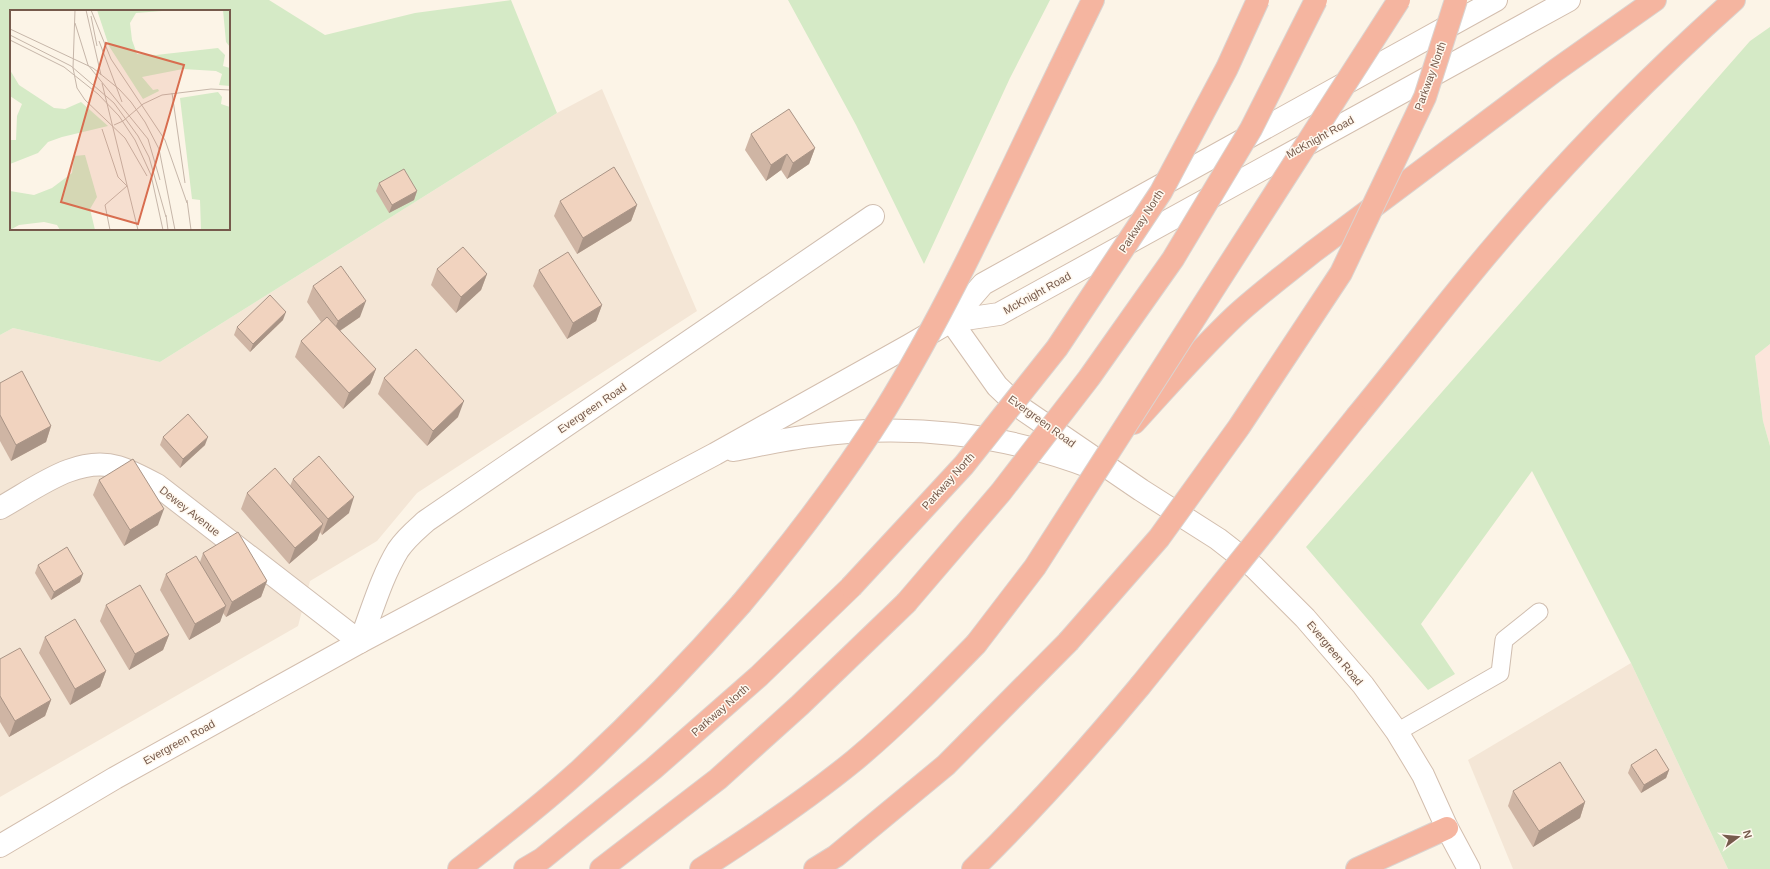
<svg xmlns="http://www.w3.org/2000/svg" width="1770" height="869" font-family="Helvetica,sans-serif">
  <rect width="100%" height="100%" fill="#fcf4e7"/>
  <!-- residential -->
  <g fill="#f4e6d6">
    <path d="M602,89l95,222 -280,182 -40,48 -67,40 -12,45 -298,171v-462l13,-7 147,34 397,-249z"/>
    <path d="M1631,663l97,206h-215l-45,-109z"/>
  </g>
  <!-- commercial -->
  <path fill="#fce5db" d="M1770,344v102l-7,-25 -8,-65z"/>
  <!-- green -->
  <g fill="#d5eac6" fill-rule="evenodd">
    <path d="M0,0h269l56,35 90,-22 96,-13 46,113 -397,249 -147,-34 -13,7zM11,11h218v218h-218z"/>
    <path d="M788,0h262l-40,78 -86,186 -68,-139z"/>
    <path d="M1770,27v317l-15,12 8,65 7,25v423h-42l-97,-206 -99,-192 -111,153 34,50 -27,16 -122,-143 444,-506z"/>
  </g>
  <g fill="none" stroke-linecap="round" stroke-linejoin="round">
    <!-- lane casing -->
    <g stroke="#d0beb0" stroke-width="19">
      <path id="lane" d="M1397,732l103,-59 4,-33 35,-28"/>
    </g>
    <!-- street casing -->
    <g stroke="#d0beb0" stroke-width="24">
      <path id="street" d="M0,508c35,-19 76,-53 118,-41 13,4 26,11 39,18l203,157c12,-31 21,-64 38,-92 8,-12 18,-20 28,-29l447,-305"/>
    </g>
    <!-- secondary casing -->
    <g stroke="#d3beae" stroke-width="24">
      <g id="secondary">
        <path d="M951,321l46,65 21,20 123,84 77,49 36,28 51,51 58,67 34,47 26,43 24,53 22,41"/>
        <path d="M951,321l48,-7 570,-314"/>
        <path d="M733,450c26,-5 52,-11 78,-14 95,-13 192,-3 282,32"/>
        <path d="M0,846l115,-68 245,-136 355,-188 195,-109 41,-24 32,-37 513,-284"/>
      </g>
    </g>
    <!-- highway casing -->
    <g stroke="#dbd4d0" stroke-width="24">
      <g id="highway">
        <path d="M1060,68l33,-68"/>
        <path d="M1357,416c47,-57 91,-116 139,-172 73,-87 153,-168 238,-244"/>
        <path d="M1134,423c33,-36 65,-73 101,-107 25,-23 52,-43 78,-64l243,-182 99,-70"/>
        <path d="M459,869c41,-32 83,-64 122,-100 56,-52 109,-107 160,-165"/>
        <path d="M525,869l17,-10 111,-90 106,-93 92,-89"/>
        <path d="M601,869l117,-90 82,-74 106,-102"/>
        <path d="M701,869c53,-34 105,-69 154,-109 43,-36 82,-76 121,-116"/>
        <path d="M815,869l21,-13 110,-91 122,-123"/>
        <path d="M973,869c59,-58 114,-119 167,-183"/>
        <path d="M1357,869l90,-41"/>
      </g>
    </g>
    <!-- lane -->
    <use href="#lane" stroke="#fff" stroke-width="17"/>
    <!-- street -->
    <use href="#street" stroke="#fff" stroke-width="22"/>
    <!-- secondary -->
    <use href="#secondary" stroke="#fff" stroke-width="22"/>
    <!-- highway -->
    <use href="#highway" stroke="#f5b5a0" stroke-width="22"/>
    <!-- highway-bridge casing -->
    <g stroke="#dbd4d0" stroke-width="24" stroke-linecap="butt">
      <g id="highway-bridge">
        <path d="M851,587l113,-122 93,-117 104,-156 66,-124 31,-68"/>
        <path d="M906,603l95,-111 88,-114 84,-119 78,-130 65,-129"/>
        <path d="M741,604c52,-62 101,-126 144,-194 67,-109 119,-227 175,-342"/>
        <path d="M1068,642l91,-104 80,-111 102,-154 84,-176 31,-97"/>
        <path d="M976,644l59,-77 364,-567"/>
        <path d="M1140,686l217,-270"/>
      </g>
    </g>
    <!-- highway-bridge -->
    <use href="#highway-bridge" stroke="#f5b5a0" stroke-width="22"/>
  </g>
  <!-- wall -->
  <g fill="#cfb5a4">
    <path d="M751,134l64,14 -6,16 -22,15 -6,-9 -15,11 -21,-31z"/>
    <path d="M379,183l38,8 -3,9 -25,13 -13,-22z"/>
    <path d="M560,201l77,4 -6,16 -54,33 -23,-38z"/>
    <path d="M437,269l50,5 -6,16 -25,23 -25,-28z"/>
    <path d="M539,270l63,35 -6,16 -29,18 -34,-53z"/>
    <path d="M313,286l47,31 -20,14 36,38 -6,15 -27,25 -48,-52 6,-16 20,-19 -14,-20z"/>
    <path d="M283,320l-33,32 -16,-17 3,-8z"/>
    <path d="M384,378l74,39 -31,29 -49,-52z"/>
    <path d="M0,383l51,43 -5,16 -35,19 -11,-20z"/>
    <path d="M163,437l42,8 -25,23 -20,-23z"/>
    <path d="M293,479l56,34 -27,22 -2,-3 -3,8 -28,24 -48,-55 6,-16 43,-7z"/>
    <path d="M99,480l59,45 -34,21 -31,-51z"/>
    <path d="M203,553l64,28 -6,16 -35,20 -3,-4 -3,9 -31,18 -29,-50 6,-16 34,-12z"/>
    <path d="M38,565l42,17 -29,18 -16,-27z"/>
    <path d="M106,605l63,30 -6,15 -34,20 -29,-49z"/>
    <path d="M45,637l61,34 -6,16 -30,18 -31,-52z"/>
    <path d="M0,659l51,41 -6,16 -36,21 -9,-15z"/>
    <path d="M1631,765l38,5 -3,8 -25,15 -13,-20z"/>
    <path d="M1513,791l72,11 -5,16 -47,29 -25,-41z"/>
  </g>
  <!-- shaded-wall -->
  <g fill="#a99486">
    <path d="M815,148l-6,16 -22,15 6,-16z"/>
    <path d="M787,154l-6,16 -15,11 5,-16z"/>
    <path d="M417,191l-3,9 -25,13 3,-8z"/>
    <path d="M637,205l-6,16 -54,33 6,-16z"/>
    <path d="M487,274l-6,16 -25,23 5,-16z"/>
    <path d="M366,301l-6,16 -28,19 6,-15z"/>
    <path d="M602,305l-6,16 -29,18 6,-16z"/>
    <path d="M286,312l-3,8 -33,32 3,-8z"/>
    <path d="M376,369l-6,15 -27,25 6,-16z"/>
    <path d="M464,401l-6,16 -31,29 6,-15z"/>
    <path d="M51,426l-5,16 -35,19 5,-16z"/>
    <path d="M208,437l-3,8 -25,23 3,-9z"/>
    <path d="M354,497l-5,16 -27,22 6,-16z"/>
    <path d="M164,509l-6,16 -34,21 6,-16z"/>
    <path d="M323,524l-6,16 -28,24 6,-16z"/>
    <path d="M83,574l-3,8 -29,18 3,-8z"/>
    <path d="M267,581l-6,16 -35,20 6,-15z"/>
    <path d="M226,606l-6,16 -31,18 6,-16z"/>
    <path d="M169,635l-6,15 -34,20 6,-16z"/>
    <path d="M106,671l-6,16 -30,18 5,-16z"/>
    <path d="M51,700l-6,16 -36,21 6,-16z"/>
    <path d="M1669,770l-3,8 -25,15 3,-8z"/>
    <path d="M1585,802l-5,16 -47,29 6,-16z"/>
  </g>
  <!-- building -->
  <g fill="#f1d3bf" stroke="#a99486">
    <path d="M789,109l26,39 -22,15 -6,-9 -16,11 -20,-31z"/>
    <path d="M614,167l23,38 -54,33 -23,-37z"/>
    <path d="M404,169l13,22 -25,14 -13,-22z"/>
    <path d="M463,247l24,27 -26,23 -24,-28z"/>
    <path d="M568,252l34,53 -29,18 -34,-53z"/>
    <path d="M341,266l25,35 -28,20 -25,-35z"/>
    <path d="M270,295l16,17 -33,32 -16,-17z"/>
    <path d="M327,317l49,52 -27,24 -48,-52z"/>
    <path d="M416,349l48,52 -31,30 -49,-53z"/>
    <path d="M22,371l29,55 -35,19 -16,-30v-32z"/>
    <path d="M188,414l20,23 -25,22 -20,-22z"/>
    <path d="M319,456l35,41 -26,22 -35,-40z"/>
    <path d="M133,459l31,50 -34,21 -31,-50z"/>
    <path d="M275,468l48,56 -28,24 -48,-55z"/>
    <path d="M238,532l29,49 -35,21 -29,-49z"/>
    <path d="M67,547l16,27 -29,18 -16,-27z"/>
    <path d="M196,556l30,50 -31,18 -29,-50z"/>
    <path d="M140,585l29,50 -34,19 -29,-49z"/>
    <path d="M75,619l31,52 -31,18 -30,-52z"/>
    <path d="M20,648l31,52 -36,21 -15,-25v-37z"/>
    <path d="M1656,749l13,21 -25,15 -13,-20z"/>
    <path d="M1560,762l25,40 -46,29 -26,-40z"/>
  </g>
  <g text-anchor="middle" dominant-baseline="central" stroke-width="3" stroke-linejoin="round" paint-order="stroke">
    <!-- street labels -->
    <g font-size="11" fill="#765a4c" stroke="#fff8ee">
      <text transform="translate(1430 76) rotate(-70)">Parkway North</text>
      <text transform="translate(1320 137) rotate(-29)">McKnight Road</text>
      <text transform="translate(1141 221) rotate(-57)">Parkway North</text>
      <text transform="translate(1037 293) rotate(-29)">McKnight Road</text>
      <text transform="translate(592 408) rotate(-34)">Evergreen Road</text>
      <text transform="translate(1042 421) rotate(36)">Evergreen Road</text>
      <text transform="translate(948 481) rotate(-48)">Parkway North</text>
      <text transform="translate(190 511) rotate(38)">Dewey Avenue</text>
      <text transform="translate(1335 653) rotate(50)">Evergreen Road</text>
      <text transform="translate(720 710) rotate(-41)">Parkway North</text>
      <text transform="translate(179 742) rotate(-29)">Evergreen Road</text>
    </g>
  </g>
  <!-- overview -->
  <g transform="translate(10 10)">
    <rect width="220" height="220" fill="#fcf4e7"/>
    <path d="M87,0h78l-39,3 -6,10 2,17 5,14 19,1 62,-7 7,7 -2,11 7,2v18l-11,-1 3,-11 -6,-3 -33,-2 -41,8 11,13 5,-1 1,2 -16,8 -34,-53zM213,0h7v37l-4,-5zM0,60l9,15 35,23 11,1 16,-7 27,24 -46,11 -14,5 -10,11 -28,11v-24h6l1,-24 5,-12 -12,-8zM208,82l4,5 -1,7 9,3v123h-29l-1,-30 -8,-1 -12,-101zM75,145l12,42 -7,12 5,21h-35l-3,-5 -13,-3 -25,3 -9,5v-39l24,4 18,-7 20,-15 2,-17z" fill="#d5eac6"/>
    <path fill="none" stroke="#c6b6a9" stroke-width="1" d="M65,0l-2,58 4,20 8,12 40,38 22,38M76,0l15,65M81,0l20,49 54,81 22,63M81,6l6,30M65,13l13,42 60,74 12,41M0,19l83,39 26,21 12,13 14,20 14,27 16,81M0,25l61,31 43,37 24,33 11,21 17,60M0,30l54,27 34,27 21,22 16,24 16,35 12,55M89,31l23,61M92,73l36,147M162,83l13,90M104,115l9,-4 20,-17 19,-9 49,-6 19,1M92,119l16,48 9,9 -22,19 5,25M177,190l4,30M156,205l2,15"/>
    <path fill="#d86d4f" fill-opacity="0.15" stroke="#d86d4f" stroke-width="2" d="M96,33l78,22 -46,159 -77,-22z"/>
    <rect width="220" height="220" fill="none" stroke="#765a4c" stroke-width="2"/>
  </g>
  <!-- north arrow -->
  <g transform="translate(1738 837) rotate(74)" stroke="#fff8ee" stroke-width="3" paint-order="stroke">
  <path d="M0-3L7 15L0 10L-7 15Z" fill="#765a4c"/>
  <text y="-6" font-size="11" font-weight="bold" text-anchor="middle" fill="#765a4c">N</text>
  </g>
</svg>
